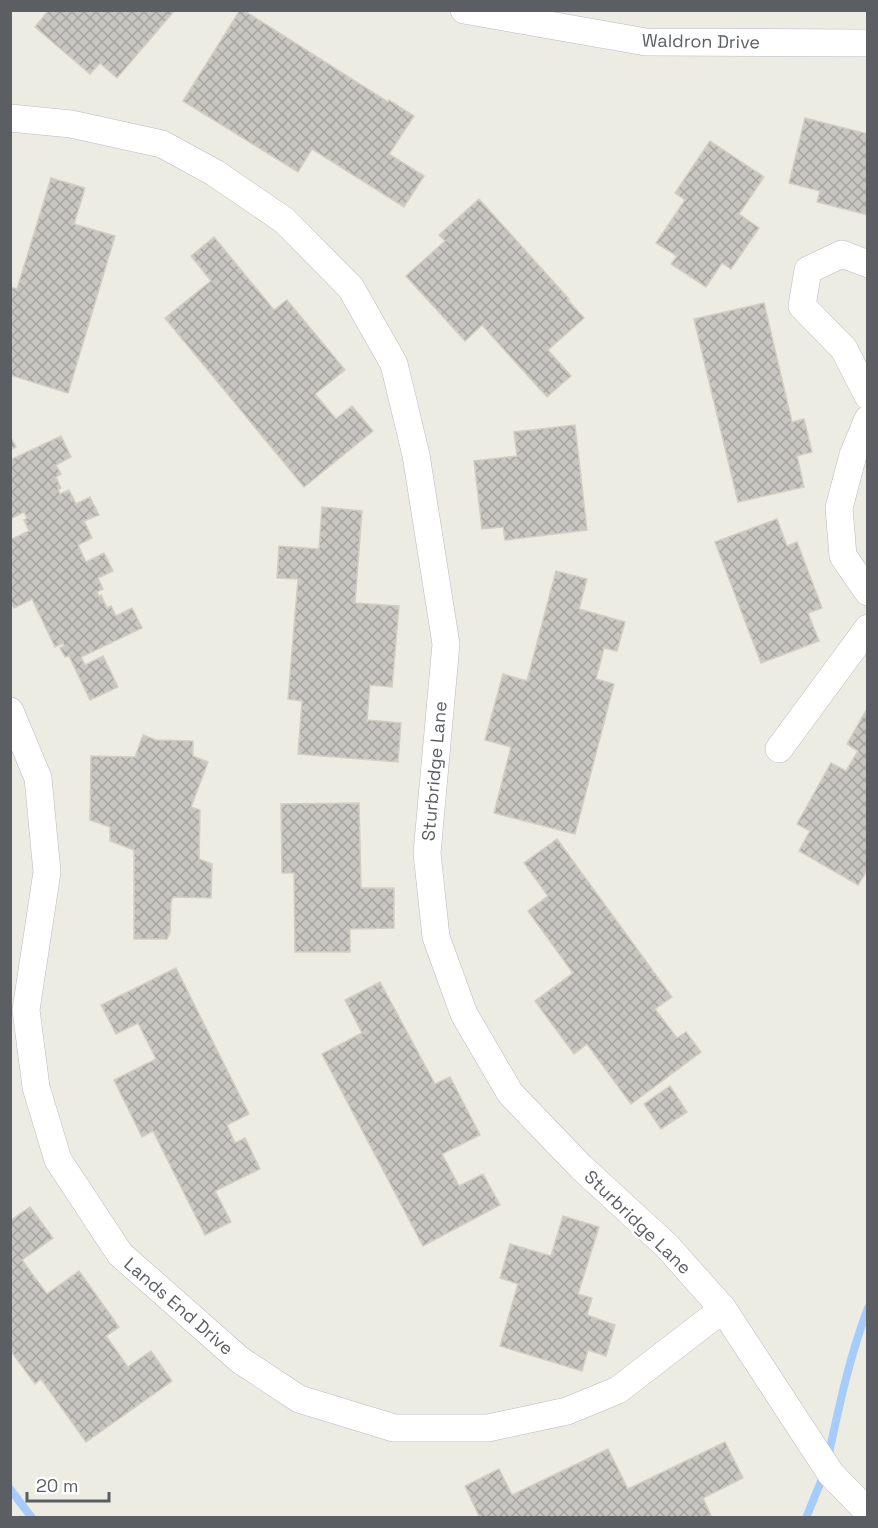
<svg xmlns="http://www.w3.org/2000/svg" width="878" height="1528" font-family="'Space Grotesk',sans-serif">
  <defs>
    <pattern id="building-cross-hatch" width="8" height="8" patternUnits="userSpaceOnUse" patternTransform="scale(1.5)"><rect width="8" height="8" fill="#c8c6c0"/><path d="M0 0l8 8M0 8l8-8" fill="none" stroke="#a5a4a0"/></pattern>
  </defs>
  <rect width="100%" height="100%" fill="#edece3"/>
  <g fill="none" stroke-linecap="round" stroke-linejoin="round">
    <!-- stream -->
    <g stroke="#a6ccfb" stroke-width="8">
      <path d="M828,1458c11,-51 21,-100 40,-150"/>
      <path d="M10,1489l22,29"/>
      <path d="M806,1518l18,-44"/>
    </g>
  </g>
  <!-- building -->
  <g fill="url(#building-cross-hatch)" stroke="#d2cfc2" stroke-width="1.5">
    <path d="M49,10h126l-58,68 -17,-15 -10,11 -55,-47z"/>
    <path d="M240,10h3l145,92 1,-2 25,16 -25,38 35,22 -20,31 -92,-58 -14,23 -115,-71z"/>
    <path d="M805,118l63,16v81l-51,-13 3,-11 -31,-8z"/>
    <path d="M710,141l54,36 -25,37 20,14 -28,41 -9,-6 -16,24 -35,-23 6,-8 -21,-13 29,-43 -10,-7z"/>
    <path d="M51,178l34,10 -11,36 41,12 -47,157 -58,-18v-88l7,2z"/>
    <path d="M479,199l90,100 -1,1 16,18 -36,32 23,26 -24,21 -65,-72 -17,16 -59,-65 39,-35 -6,-6z"/>
    <path d="M214,237l60,73 13,-10 58,70 -30,24 21,25 16,-13 21,25 -69,56 -139,-169 46,-37 -20,-25z"/>
    <path d="M764,303l28,119 12,-3 8,33 -15,4 7,31 -66,15 -44,-183z"/>
    <path d="M575,425l12,105 -82,10 -2,-13 -21,2 -8,-68 43,-5 -3,-24z"/>
    <path d="M10,436l6,11 -6,3z"/>
    <path d="M61,436l10,21 -15,8 5,9 -5,3 5,11 -3,1 2,5 9,-4 7,14 14,-7 9,18 -15,6 8,17 -14,7 8,17 18,-9 9,18 -15,7 5,11 -6,3 2,5 2,-2 6,13 4,-2 5,10 16,-8 10,20 -61,29 4,8 18,-9 15,31 -28,13 -21,-44 -4,1 -5,-9 4,-2 -1,-3 -8,4 -23,-48 -18,9 -4,-8v-60l19,-9 -5,-11 3,-2 -3,-6 -14,7v-59z"/>
    <path d="M322,507l40,4 -7,92 44,3 -7,81 -22,-2 -3,35 34,3 -3,39 -100,-8 4,-53 -14,-2 10,-120 -21,-1 2,-32 40,3z"/>
    <path d="M777,519l10,27 10,-4 25,66 -14,5 11,28 -58,22 -46,-121z"/>
    <path d="M556,571l31,8 -8,30 46,13 -8,29 -13,-3 -8,31 18,5 -39,150 -81,-21 17,-66 -26,-7 18,-66 24,7z"/>
    <path d="M868,707v162l-10,16 -59,-34 11,-20 -13,-7 34,-61 15,8 12,-20 -11,-7z"/>
    <path d="M143,735l13,5 37,1v15l15,6 -17,45 9,3 -1,49 13,5 -1,34 -38,-1 -2,5 -1,30 -3,7h-33v-89l-24,-9v-14l-20,-7 1,-64 44,1z"/>
    <path d="M359,803l2,85h33v40l-44,1v23h-55l-1,-79h-12l-1,-69z"/>
    <path d="M557,839l115,158 -17,12 22,29 9,-6 15,20 -70,52 -44,-60 -13,10 -39,-53 38,-28 -45,-62 20,-15 -24,-33z"/>
    <path d="M176,968l73,146 -22,11 8,18 10,-5 15,31 -45,22 16,31 -26,13 -52,-104 -11,6 -28,-57 42,-21 -18,-36 -22,11 -15,-29z"/>
    <path d="M380,982l55,102 15,-7 30,58 -38,19 17,32 24,-12 17,31 -77,41 -101,-192 40,-21 -17,-33z"/>
    <path d="M670,1086l17,26 -26,17 -17,-25z"/>
    <path d="M30,1207l23,31 -31,22 25,34 32,-23 40,56 -13,9 22,31 23,-16 21,30 -86,61 -45,-63 -6,5 -25,-34v-129z"/>
    <path d="M563,1216l36,11 -21,67 14,4 -5,17 28,10 -9,31 -18,-6 -6,21 -82,-25 18,-62 -18,-6 10,-34 41,12z"/>
    <path d="M725,1442l18,36 -40,20 9,20h-232l-15,-32 34,-17 13,26 96,-46 20,40z"/>
  </g>
  <g fill="none" stroke-linecap="round" stroke-linejoin="round">
    <!-- minor casing -->
    <g stroke="#b8babf" stroke-width="28">
      <g id="minor">
        <path d="M464,10l182,32 222,1"/>
        <path d="M10,118l61,6 91,20 53,29 70,48 66,67 43,76 22,91 30,189 -19,209 9,84 28,77 46,79 71,74 86,79 56,63 108,165 37,38"/>
        <path d="M868,264l-26,-10 -34,16 -6,36 42,43 24,47"/>
        <path d="M868,419l-15,36 -14,53 4,48 25,36"/>
        <path d="M10,711l28,67 9,94 -21,138 10,77 22,73 62,94 120,106 59,39 95,29h94l79,-17 51,-21 105,-81"/>
        <path d="M779,749l89,-121"/>
      </g>
    </g>
    <!-- minor -->
    <use href="#minor" stroke="#fff" stroke-width="27"/>
  </g>
  <g text-anchor="middle" dominant-baseline="central" stroke-width="4.5" stroke-linejoin="round" paint-order="stroke">
    <!-- street labels -->
    <g font-size="18" fill="#5b5e63" stroke="#fff">
      <text transform="translate(701 41) rotate(1)">Waldron Drive</text>
      <text transform="translate(434 771) rotate(-85)">Sturbridge Lane</text>
      <text transform="translate(638 1222) rotate(44)">Sturbridge Lane</text>
      <text transform="translate(179 1306) rotate(41)">Lands End Drive</text>
    </g>
  </g>
  <!-- border -->
  <rect width="878" height="1528" fill="none" stroke="#5b5e63" stroke-width="24"/>
  <!-- scale -->
  <path d="M27 1492v9h82v-9" fill="none" stroke="#5b5e63" stroke-width="3"/>
  <text x="36" y="1492" font-size="18" fill="#5b5e63" stroke="#ffffff" stroke-width="4.5" paint-order="stroke">20 m</text>
</svg>
